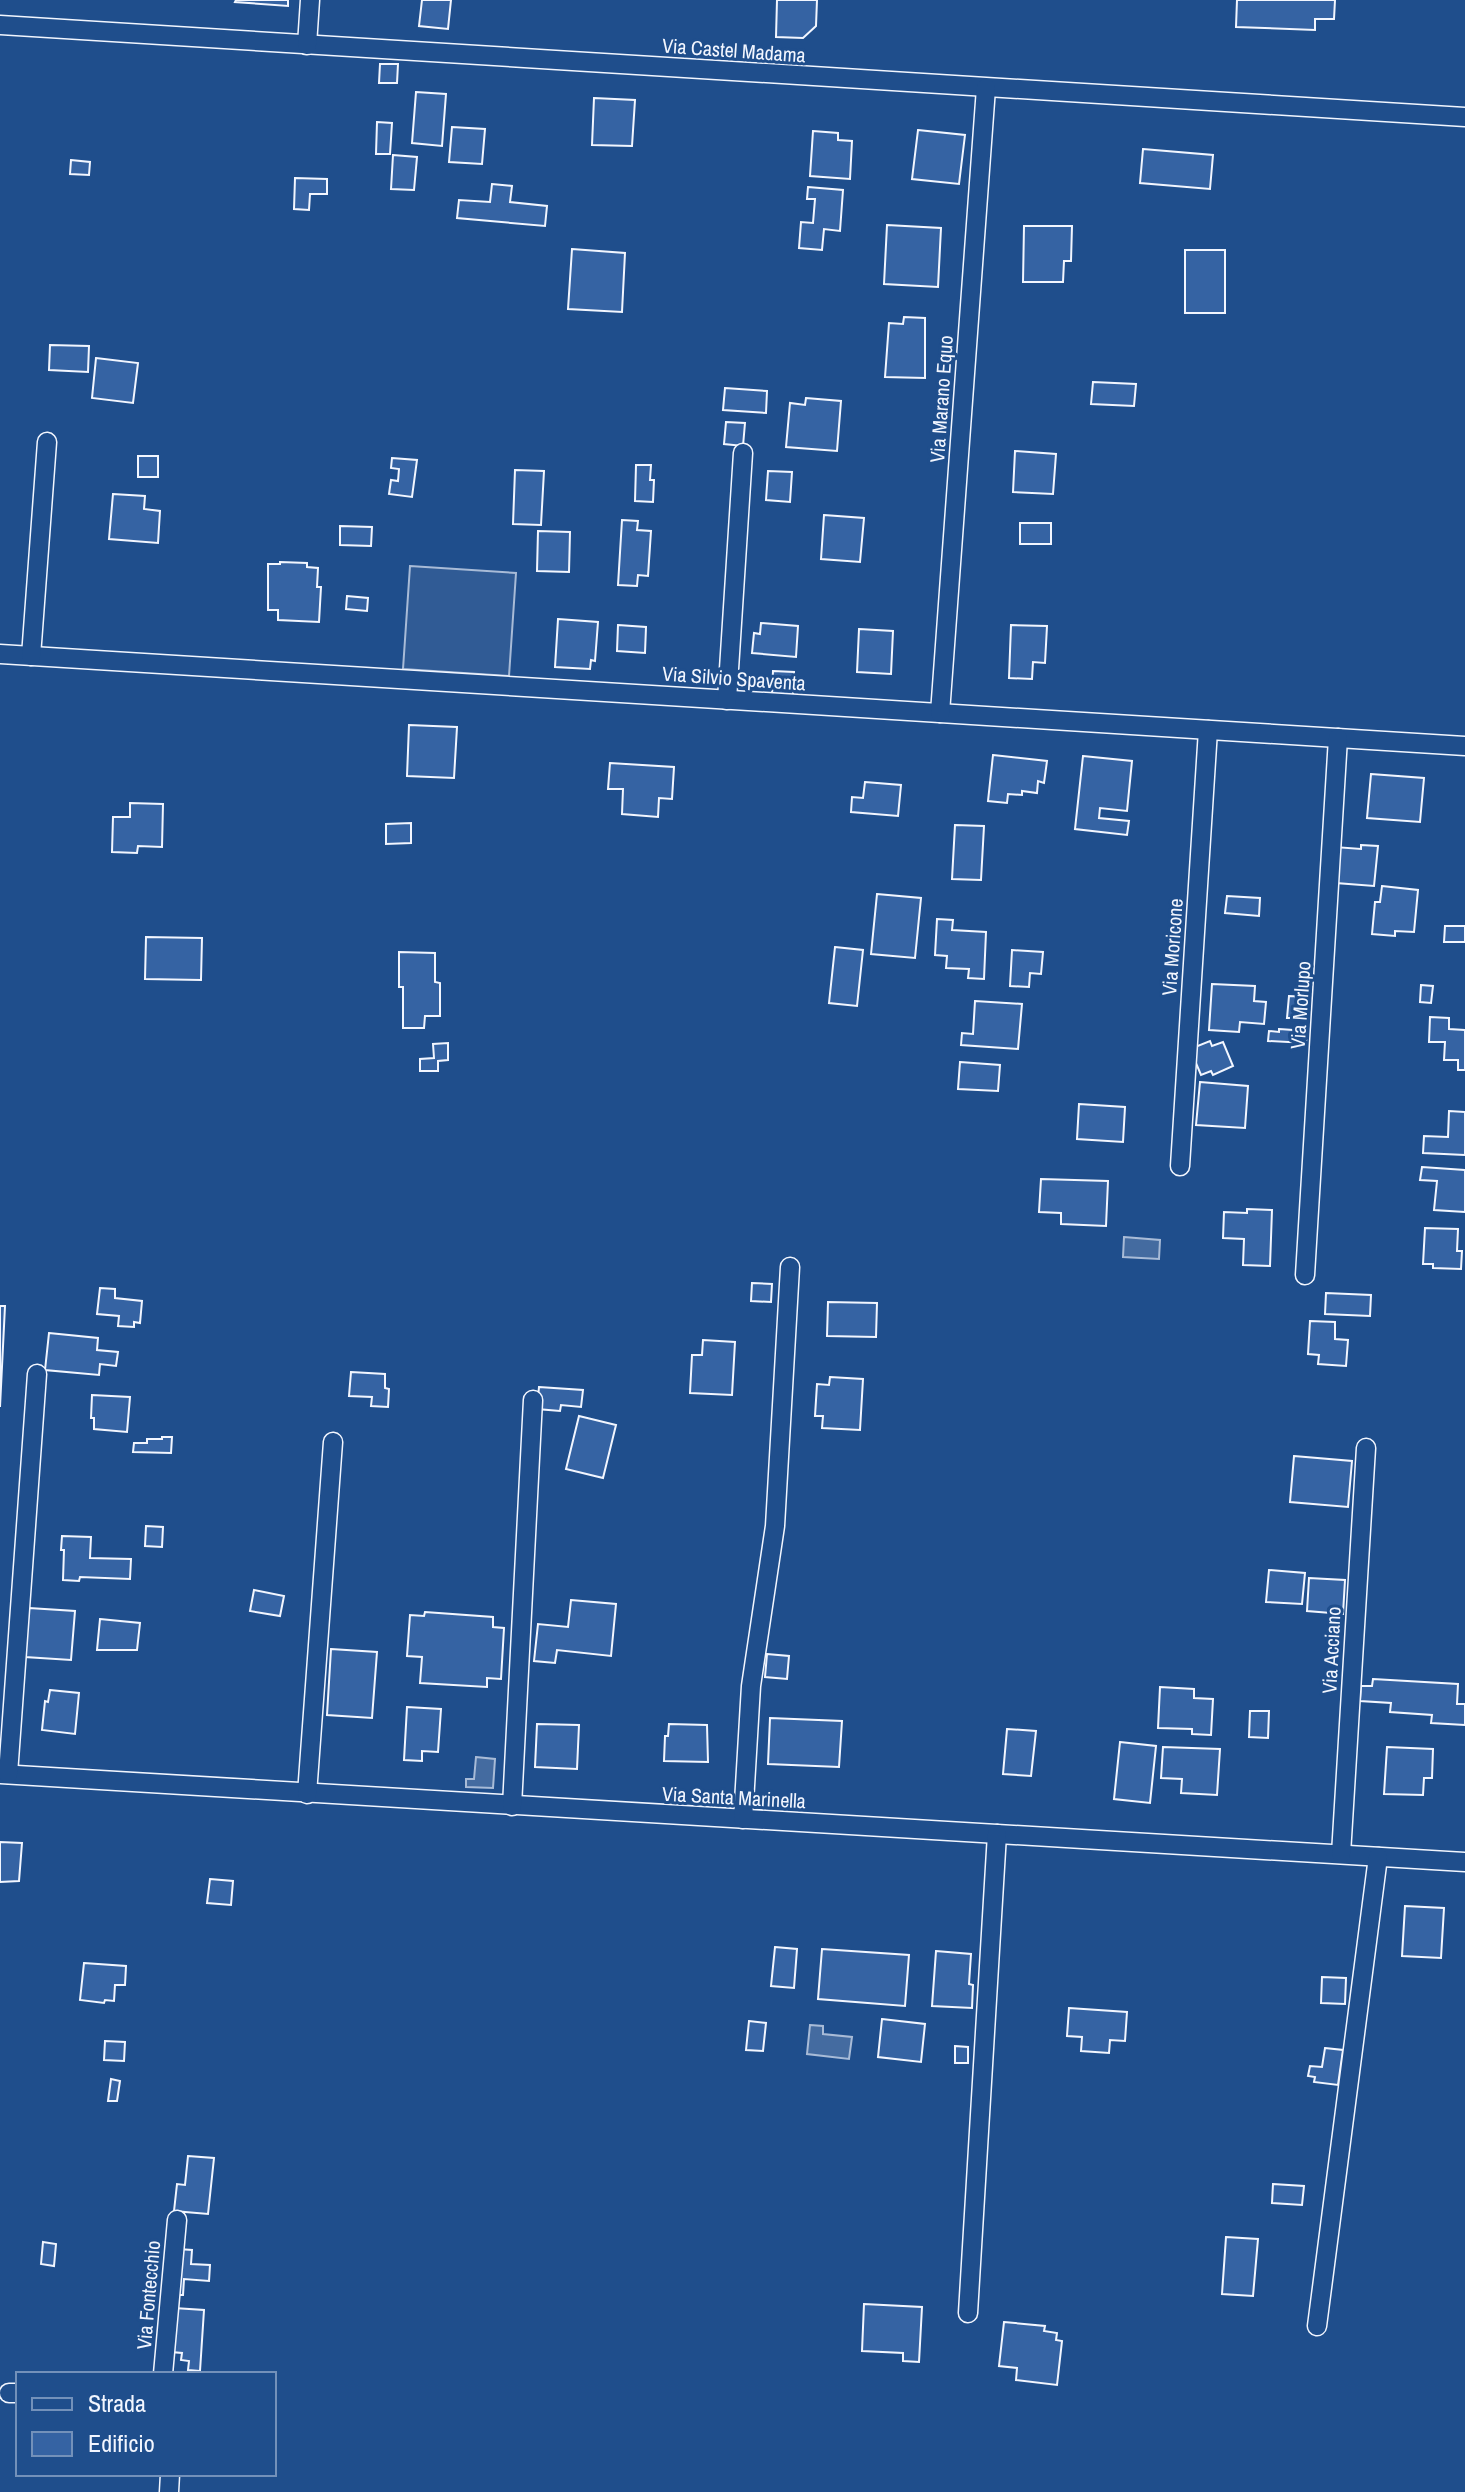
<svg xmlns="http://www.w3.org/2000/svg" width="1465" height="2492" font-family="'Archivo Narrow',sans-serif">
  <rect width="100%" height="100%" fill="#1f4e8c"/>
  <!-- built -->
  <path fill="#305b95" stroke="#a8bbd7" stroke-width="2" d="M410,566l106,7 -7,103 -106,-7z"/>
  <!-- water -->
  <g fill="#446ba0" stroke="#a8bbd7" stroke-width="2">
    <path d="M1124,1237l36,3 -1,19 -36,-2z"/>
    <path d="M476,1757l19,2 -2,29 -27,-1v-8h8z"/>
    <path d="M810,2025l13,1v8l29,3 -3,22 -42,-5z"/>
  </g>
  <!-- building -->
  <g fill="#3563a3" stroke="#f2f6ff" stroke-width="2">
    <path d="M236,0h52v6l-53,-4z"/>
    <path d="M422,0h29l-3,29 -29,-3z"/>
    <path d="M777,0h40l-1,26 -13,12 -27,-1z"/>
    <path d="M1237,0h98l-1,19h-19v11l-79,-3z"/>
    <path d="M380,64h18l-1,19h-18z"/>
    <path d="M416,92l30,2 -4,52 -30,-3z"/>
    <path d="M594,98l41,2 -3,46 -40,-1z"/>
    <path d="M377,122l15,1 -2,31h-14z"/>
    <path d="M452,127l33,2 -3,35 -33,-2z"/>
    <path d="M918,130l47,5 -6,49 -47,-5z"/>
    <path d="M813,131l25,2v7l14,1 -2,38 -40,-3z"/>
    <path d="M1143,149l70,6 -3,34 -70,-6z"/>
    <path d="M393,155l24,2 -3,33 -23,-1z"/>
    <path d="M71,160l19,2 -1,13 -19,-1z"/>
    <path d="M295,178l32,1v15h-17l-1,16 -15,-1z"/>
    <path d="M492,184l20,2 -2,16 37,4 -2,20 -88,-8 2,-18 31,2z"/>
    <path d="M808,187l35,3 -3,41 -16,-2 -2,21 -23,-2 2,-26 12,1 2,-24h-8z"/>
    <path d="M887,225l54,3 -3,59 -54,-3z"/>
    <path d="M1024,226h48l-1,35h-7l-1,21h-40z"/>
    <path d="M572,249l53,4 -3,59 -54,-3z"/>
    <rect x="1185" y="250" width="40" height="63"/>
    <path d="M904,317l21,1v60l-40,-1 4,-54 14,1z"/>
    <path d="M50,345l39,1 -1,26 -39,-2z"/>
    <path d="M96,358l42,5 -5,40 -41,-5z"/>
    <path d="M1093,382l43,2 -2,22 -43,-2z"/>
    <path d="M725,388l42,3 -1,22 -43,-3z"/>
    <path d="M806,398l35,3 -4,50 -51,-4 4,-44 15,2z"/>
    <path d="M726,422l19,1 -2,23 -19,-2z"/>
    <path d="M1015,451l41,3 -3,40 -40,-2z"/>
    <rect x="138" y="456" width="20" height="21"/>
    <path d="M392,458l25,2 -5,37 -23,-3 2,-14 7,1 1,-12 -8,-1z"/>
    <path d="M636,465h15l-1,15h4l-1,22 -18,-1z"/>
    <path d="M515,470l29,1 -3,54 -28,-1z"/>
    <path d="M768,471l24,1 -2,30 -24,-2z"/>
    <path d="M113,494l32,2 -1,13 16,2 -2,32 -49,-4z"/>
    <path d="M824,515l40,3 -4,44 -39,-3z"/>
    <path d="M622,520l16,1 -1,9 14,1 -3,45 -10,-1 -1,11 -19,-1z"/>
    <rect x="1020" y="523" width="31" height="21"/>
    <path d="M340,526l32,1 -1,19 -31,-1z"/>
    <path d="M538,531l32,1 -1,40 -32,-1z"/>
    <path d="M280,562l27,1v4l11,1 -1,19h4l-2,35 -41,-2v-10h-10v-46h12z"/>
    <path d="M347,596l21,2 -1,13 -21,-2z"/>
    <path d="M558,619l40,3 -3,39 -4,-1 -1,9 -35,-2z"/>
    <path d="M761,623l37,3 -2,31 -44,-4 2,-20 6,1z"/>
    <path d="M618,625l28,2 -1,26 -28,-2z"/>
    <path d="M1011,625l36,1 -2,37 -12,-1 -1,17 -23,-1z"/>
    <path d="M859,629l34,2 -2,43 -34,-2z"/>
    <path d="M773,671l21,1 -1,23h-21z"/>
    <path d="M409,725l48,2 -3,51 -47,-2z"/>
    <path d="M993,755l54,6 -3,22 -6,-2 -1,12 -15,-2v4l-14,-1 -1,9 -19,-2z"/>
    <path d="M1083,756l49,5 -5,50 -27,-3 -1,10 30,3 -2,14 -52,-6z"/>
    <path d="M610,763l64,4 -2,32 -13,-1 -1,19 -36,-3 1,-25h-15z"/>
    <path d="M1371,774l53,4 -4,44 -53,-4z"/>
    <path d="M865,782l36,3 -3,31 -47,-4 1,-15 11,1z"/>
    <path d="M130,803l33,1 -1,43 -24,-1 -1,7 -25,-1 1,-35h17z"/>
    <path d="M411,823v20l-25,1v-20z"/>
    <path d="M955,825l29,1 -3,54 -29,-1z"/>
    <path d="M1361,845l17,1 -4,40 -38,-3 -1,-36 26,2z"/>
    <path d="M1382,886l36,4 -4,42 -19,-1v5l-23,-2 3,-32h5z"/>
    <path d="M877,894l44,4 -6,60 -44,-4z"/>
    <path d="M1227,896l33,2 -1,18 -34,-3z"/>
    <path d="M937,919l16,1 -1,10 34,2 -2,47 -16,-1 1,-9 -23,-1 1,-12 -12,-1z"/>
    <path d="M1445,926h20v16h-21z"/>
    <path d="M146,937l56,1 -1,42 -56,-1z"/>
    <path d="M835,947l28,3 -6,56 -28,-3z"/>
    <path d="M1012,950l31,2 -2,22 -11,-1 -1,14 -19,-1z"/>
    <path d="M399,952l36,1v29l5,1v33h-15l-1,12h-21v-41h-4z"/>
    <path d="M1212,984l43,2 -1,15 12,1 -2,22 -24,-2 -1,10 -30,-2z"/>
    <path d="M1421,985l12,1 -2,17 -11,-1z"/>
    <path d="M1289,996l17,1 -1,21h-18z"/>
    <path d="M975,1001l47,3 -4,45 -57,-4 1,-12 11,1z"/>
    <path d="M1430,1017l19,1v11l16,1v40h-7v-10h-14l1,-18h-16z"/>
    <path d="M1279,1029l28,2 -1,12 -38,-2 1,-10 10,1z"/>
    <path d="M1210,1041l2,5 11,-4 10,24 -20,9 -2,-4 -10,4 -11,-26z"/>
    <path d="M448,1043v17l-10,1v10h-18v-12l14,-1 -1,-14z"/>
    <path d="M960,1062l40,3 -2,26 -40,-2z"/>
    <path d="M1200,1082l48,4 -3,42 -49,-3z"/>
    <path d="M1079,1104l46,3 -2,35 -46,-3z"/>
    <path d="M1449,1111l16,1v43l-42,-2 1,-17 24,1z"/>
    <path d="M1422,1167l43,3v42l-31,-2 3,-29 -17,-1z"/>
    <path d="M1041,1179l67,2 -2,45 -45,-2v-11l-22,-1z"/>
    <path d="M1247,1209l25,1 -2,56 -27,-1 1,-26 -21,-1 1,-26 23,1z"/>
    <path d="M1425,1228l33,1 -1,22h5l-1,18 -28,-1v-4h-10z"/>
    <path d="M752,1283l20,1 -1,18 -20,-1z"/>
    <path d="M100,1288l15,1v9l27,3 -2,22 -6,-1v5l-16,-1 1,-10 -22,-2z"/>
    <path d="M1326,1293l45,2 -1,21 -45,-2z"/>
    <path d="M828,1302l49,1 -1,34 -49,-1z"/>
    <path d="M0,1306h5l-5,101z"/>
    <path d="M1310,1321l25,1v17l13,1 -2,26 -28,-2 1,-9 -11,-1z"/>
    <path d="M49,1333l49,5 -1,12 21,2 -2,14 -16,-2 -1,11 -54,-5z"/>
    <path d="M703,1340l32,2 -3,53 -42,-2 2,-38h10z"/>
    <path d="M351,1372l34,2v14l4,1 -1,18 -17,-1 1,-9 -23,-1z"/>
    <path d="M830,1377l33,2 -3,51 -38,-2 1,-12h-8l2,-32 12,1z"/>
    <path d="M539,1387l44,3 -2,17 -20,-2 -1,6 -23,-2z"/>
    <path d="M92,1395l38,2 -3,35 -33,-3v-11h-3z"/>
    <path d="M579,1416l37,9 -13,53 -37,-9z"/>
    <path d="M162,1437h10l-1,16 -38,-1 1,-9h13v-4h15z"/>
    <path d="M1294,1456l58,5 -4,46 -58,-5z"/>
    <path d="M146,1526l17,1 -1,20 -17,-1z"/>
    <path d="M62,1536l29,1 -1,21 41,1 -1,20 -50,-2 -1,4 -16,-1 1,-30h-3z"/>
    <path d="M1269,1570l36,3 -3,31 -36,-2z"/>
    <path d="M1309,1578l36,2 -2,34 -36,-3z"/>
    <path d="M254,1590l30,6 -4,20 -30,-5z"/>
    <path d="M571,1600l45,4 -5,52 -54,-6 -2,13 -21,-2 4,-37 30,3z"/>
    <path d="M29,1608l46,3 -4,49 -46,-3z"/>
    <path d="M425,1612l68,5v10l11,1 -3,51 -14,-1v9l-67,-4 2,-26 -15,-1 3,-41 14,1z"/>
    <path d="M100,1619l40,4 -3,27h-40z"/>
    <path d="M331,1649l46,3 -5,66 -45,-3z"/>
    <path d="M767,1654l22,2 -2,23 -22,-2z"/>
    <path d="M1373,1679l85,5 -1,20h8v21l-34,-2 1,-8 -42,-3 1,-9 -31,-2 1,-15h11z"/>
    <path d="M1160,1687l34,2v9l19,1 -2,36 -19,-1v-5l-34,-1z"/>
    <path d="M50,1690l29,3 -4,41 -33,-4 3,-29 3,1z"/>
    <path d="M407,1707l34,2 -3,43 -16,-1v10l-18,-1z"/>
    <path d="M1250,1711h19l-1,27 -19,-1z"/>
    <path d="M770,1718l72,3 -3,46 -71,-3z"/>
    <path d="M537,1724l42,1 -2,44 -42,-2z"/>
    <path d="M669,1724l38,1 1,37 -44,-1 1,-25h3z"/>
    <path d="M1007,1729l29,2 -5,45 -28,-2z"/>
    <path d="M1120,1742l36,4 -6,57 -36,-4z"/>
    <path d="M1163,1747l57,2 -3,46 -36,-2 1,-14 -21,-1z"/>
    <path d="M1387,1747l46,2 -1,29h-8l-1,17 -39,-1z"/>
    <path d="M0,1842l22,1 -3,38 -19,1z"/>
    <path d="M210,1879l23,2 -2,24 -24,-2z"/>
    <path d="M1405,1906l39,2 -3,50 -39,-2z"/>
    <path d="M775,1947l22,2 -3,39 -23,-2z"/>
    <path d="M822,1949l87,6 -4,51 -87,-7z"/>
    <path d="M936,1951l35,3 -2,30 4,1 -1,23 -40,-2z"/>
    <path d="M84,1963l42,3 -1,19h-10l-1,16 -9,-1 -1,3 -24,-3z"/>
    <path d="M1322,1977l24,1 -1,26 -24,-1z"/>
    <path d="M1069,2008l58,4 -2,29 -15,-1 -1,13 -28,-2 1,-14 -15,-1z"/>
    <path d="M882,2019l43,5 -4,38 -43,-5z"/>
    <path d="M749,2021l17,2 -3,28 -17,-1z"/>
    <path d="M105,2041l20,1 -1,19 -20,-1z"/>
    <path d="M955,2046l13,1v16h-13z"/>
    <path d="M1325,2048l18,2 -5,35 -24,-3 1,-5 -7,-1 2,-10 12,1z"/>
    <path d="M111,2079l9,2 -3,20h-9z"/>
    <path d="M188,2156l26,2 -6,56 -34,-3 3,-27 8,1z"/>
    <path d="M1273,2184l31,2 -2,19 -30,-2z"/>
    <path d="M1226,2237l32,2 -5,57 -31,-2z"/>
    <path d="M43,2242l13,2 -2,22 -13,-2z"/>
    <path d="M178,2249l14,1 -1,14 19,1 -1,16 -25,-2 -1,16h-9z"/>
    <path d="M864,2304l58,3 -3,55 -16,-1v-8l-41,-2z"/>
    <path d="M174,2308l30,2 -4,61 -12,-1 1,-9 -8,-1 1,-7 -11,-1z"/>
    <path d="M1004,2322l41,4 -1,5 13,2 -1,7 6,1 -5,44 -41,-5 1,-12 -18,-2z"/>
  </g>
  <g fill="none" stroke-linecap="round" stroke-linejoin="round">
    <!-- street casing -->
    <g stroke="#f2f6ff" stroke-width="21">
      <g id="street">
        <path d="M0,25l1465,92"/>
        <path d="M307,45l3,-45"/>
        <path d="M0,654l1465,92"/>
        <path d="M31,656l16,-214"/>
        <path d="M727,700l16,-247"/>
        <path d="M940,713l46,-625"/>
        <path d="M1180,1166l28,-436"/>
        <path d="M1305,1275l33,-537"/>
        <path d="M0,1774l1465,88"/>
        <path d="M8,1774l29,-400"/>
        <path d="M307,1794l26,-352"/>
        <path d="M512,1806l21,-406"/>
        <path d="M743,1819l8,-133 24,-160 15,-259"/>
        <path d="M1341,1854l25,-406"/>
        <path d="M968,2313l29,-479"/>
        <path d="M1317,2326l61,-469"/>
        <path d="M163,2374l14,-154"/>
        <path d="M9,2393h9"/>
        <path d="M169,2492l1,-18"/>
      </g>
    </g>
    <!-- street -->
    <use href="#street" stroke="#1f4e8c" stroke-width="18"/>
  </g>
  <g text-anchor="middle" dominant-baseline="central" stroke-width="6" stroke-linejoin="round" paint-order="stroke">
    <!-- street labels -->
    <g font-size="20" fill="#f2f6ff" stroke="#1f4e8c">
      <text transform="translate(734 50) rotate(4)">Via Castel Madama</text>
      <text transform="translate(941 399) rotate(-86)">Via Marano Equo</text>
      <text transform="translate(734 678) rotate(4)">Via Silvio Spaventa</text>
      <text transform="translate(1172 947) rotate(-86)">Via Moricone</text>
      <text transform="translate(1300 1005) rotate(-86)">Via Morlupo</text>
      <text transform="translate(1331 1650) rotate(-87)">Via Acciano</text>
      <text transform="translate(734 1797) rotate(3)">Via Santa Marinella</text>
      <text transform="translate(148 2295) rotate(-85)">Via Fontecchio</text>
    </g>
  </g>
  <!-- legend -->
  <rect x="16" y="2372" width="260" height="104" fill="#1f4e8c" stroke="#7391ba" stroke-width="2"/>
  <rect x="32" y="2398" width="40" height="12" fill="#1f4e8c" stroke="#7391ba" stroke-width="2"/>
  <text x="88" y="2412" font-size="24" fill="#f2f6ff">Strada</text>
  <rect x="32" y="2432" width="40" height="24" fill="#3563a3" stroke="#7391ba" stroke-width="2"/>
  <text x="88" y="2452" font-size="24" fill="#f2f6ff">Edificio</text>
</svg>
